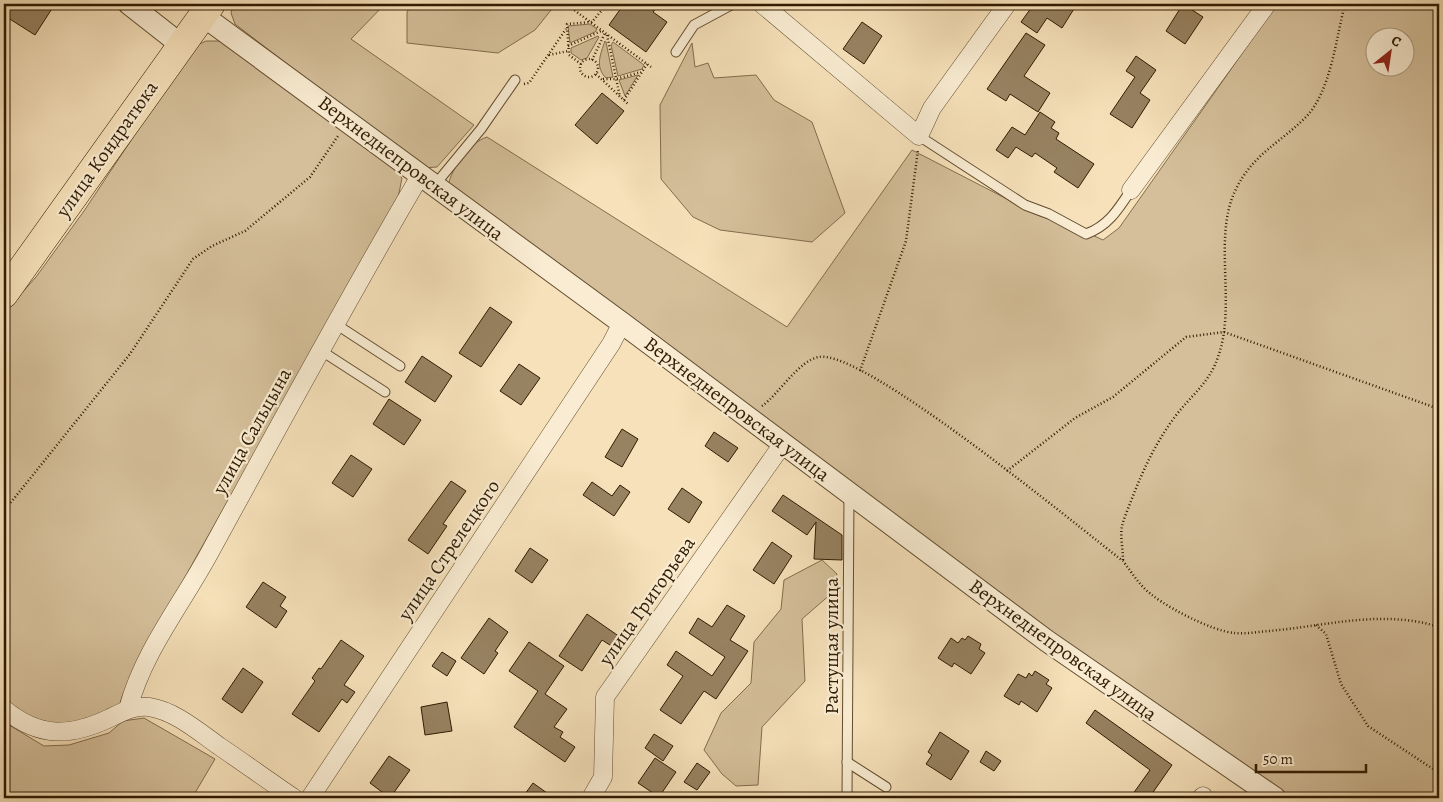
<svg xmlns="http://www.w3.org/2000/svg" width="1443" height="802" font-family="Alegreya,serif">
  <rect width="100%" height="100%" fill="#f6e1ba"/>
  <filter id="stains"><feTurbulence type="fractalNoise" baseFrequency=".004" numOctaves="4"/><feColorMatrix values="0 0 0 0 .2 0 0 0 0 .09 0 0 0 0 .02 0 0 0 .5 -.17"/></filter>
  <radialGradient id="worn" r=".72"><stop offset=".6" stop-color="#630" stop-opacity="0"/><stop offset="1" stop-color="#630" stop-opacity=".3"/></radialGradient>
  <!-- green -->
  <g fill="#d4bf9a" stroke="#826d4d" fill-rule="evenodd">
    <path d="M233,4h152l-34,35 123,86 -37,42 -14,1 -188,-144 -4,-11z"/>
    <path d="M412,4h144l-21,26 -37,23 -91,-10v-31z"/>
    <path d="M1277,4h162v794h-156l-340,-239 -495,-373c3,-17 22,-44 39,-49l300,190 125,-177 128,66 25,6 38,18 16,-12zM1376,38h30v30h-30z"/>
    <path d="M590,24l7,5 -2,3 -25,11 -2,-17z"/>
    <path d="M598,36l1,1 -12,21 -6,2 -10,-7v-5z"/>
    <path d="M206,41h16l171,127 9,10 -4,20 -249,443 -26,53 -5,15 -37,16h-44l-33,-26v-386l32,-36 48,-66 109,-164z"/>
    <path d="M605,41l1,1 7,35 -7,1c-11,-11 -6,-23 -1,-37z"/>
    <path d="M613,42l31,23 -2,4 -24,7 -7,-31z"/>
    <path d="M692,43l3,24 13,-4 6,15 42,-3 18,25 38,22 33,91 -33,29 -92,-12 -27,-13 -32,-38 -1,-74z"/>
    <path d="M638,75l-13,21 -6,-16z"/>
    <path d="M822,560l15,14 -5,19 -30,26 3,62 -43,46 -4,58 -22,1 -14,-12 -18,-24 17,-37 30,-30 3,-41 27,-33 3,-29z"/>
    <path d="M144,718l71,41 -23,39h-188v-76l40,24 25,-1 40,-12 14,-12z"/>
  </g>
  <!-- building -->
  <g fill="#978261" stroke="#301b00">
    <path d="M13,4h42l-20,31 -30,-19z"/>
    <path d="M624,4h36l-7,8 14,10 -21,30 -37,-27z"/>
    <path d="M1034,4h43l-15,24 -15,-10 -10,15 -16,-11z"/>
    <path d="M1183,4l20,13 -18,27 -19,-13z"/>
    <path d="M862,22l20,14 -18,28 -21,-15z"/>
    <path d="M1026,33l19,12 -21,31 26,17 -12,19 -28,-18 -4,7 -19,-12z"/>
    <path d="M1136,56l20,14 -16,23 10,7 -18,28 -22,-14 25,-37 -9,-6z"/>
    <path d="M602,93l22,18 -27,33 -22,-19z"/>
    <path d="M1040,112l15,10 -4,6 8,5 -3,6 38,25 -16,24 -24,-16 3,-4 -22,-15 -3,4 -16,-10 -8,11 -12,-8 16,-23 13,8z"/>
    <path d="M490,307l22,15 -31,45 -22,-14z"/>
    <path d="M422,356l30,20 -17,26 -30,-20z"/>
    <path d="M519,364l21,14 -19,27 -21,-14z"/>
    <path d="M389,399l32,21 -17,25 -31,-21z"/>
    <path d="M622,429l16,10 -16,28 -17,-10z"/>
    <path d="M714,432l24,16 -10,14 -23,-16z"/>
    <path d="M351,455l21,14 -19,28 -21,-14z"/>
    <path d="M451,481l15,10 -23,33 4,2 -19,28 -20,-14z"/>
    <path d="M592,482l20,14 8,-11 10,7 -16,24 -31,-21z"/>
    <path d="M682,488l20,14 -13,21 -21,-14z"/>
    <path d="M783,495l59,40v25l-28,-1 2,-37 -9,13 -35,-24z"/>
    <path d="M772,542l20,14 -18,28 -21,-14z"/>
    <path d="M530,548l18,12 -16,23 -17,-12z"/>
    <path d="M263,582l23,15 -6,9 7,5 -11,17 -30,-21z"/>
    <path d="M727,605l18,11 -15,24 18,11 -32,48 -12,-8 -23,33 -21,-14 23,-34 -16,-11 9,-14 36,25 13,-19 -36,-24 9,-15 14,9z"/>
    <path d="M587,614l33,23 -7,10 -11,-7 -20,31 -23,-15z"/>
    <path d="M489,618l19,14 -13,19 3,2 -14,21 -23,-16z"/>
    <path d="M968,636l13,8 -2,5 6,4 -14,21 -17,-11 -2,4 -14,-9 13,-20 7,5 4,-5 3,2z"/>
    <path d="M341,640l23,16 -20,29 11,7 -8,11 -5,-4 -23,33 -27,-18 23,-33 -3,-3 7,-10 2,1z"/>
    <path d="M529,642l35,24 -19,28 22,15 -13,18 9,5 -3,5 15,10 -10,15 -51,-35 24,-36 -29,-20z"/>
    <path d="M442,652l14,9 -9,15 -15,-10z"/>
    <path d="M243,668l20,14 -21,31 -20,-14z"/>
    <path d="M1035,671l14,9 -3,4 6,4 -15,24 -16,-11 -2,4 -15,-9 14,-22 8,4 3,-5 3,3z"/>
    <path d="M447,702l5,29 -27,4 -4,-28z"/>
    <path d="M1095,710l77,55 -23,33h-19l20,-28 -64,-47z"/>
    <path d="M940,732l29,19 -18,29 -25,-16 6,-9 -4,-3z"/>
    <path d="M654,734l19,12 -10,15 -18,-13z"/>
    <path d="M986,751l15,10 -7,10 -14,-9z"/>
    <path d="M389,756l21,14 -20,28 -20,-15z"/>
    <path d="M655,758l21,14 -17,25 -21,-14z"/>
    <path d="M697,763l13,9 -13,18 -13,-8z"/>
    <path d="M533,783l21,15h-32z"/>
  </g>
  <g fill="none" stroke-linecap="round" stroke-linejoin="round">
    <!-- service casing -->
    <g stroke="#624c2e" stroke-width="11">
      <g id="service">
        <path d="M676,52l18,-27 39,-21"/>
        <path d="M919,136l106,69 24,9 37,20c22,-8 32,-24 45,-44"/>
        <path d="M434,186l47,-57 34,-49"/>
        <path d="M334,323l66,43"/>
        <path d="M320,350l65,42"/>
        <path d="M847,762l39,25"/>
        <path d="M847,798l2,-304"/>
      </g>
    </g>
    <!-- minor casing -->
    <g stroke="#624c2e" stroke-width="19">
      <g id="minor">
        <path d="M762,4l157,132 13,-28 75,-104"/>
        <path d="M1131,190l136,-186"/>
        <path d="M4,709c35,29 66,28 106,9 12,-6 25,-13 39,-11 26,4 49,24 70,39 25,17 50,35 75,52"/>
        <path d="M128,709c15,-57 54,-105 82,-157 69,-126 137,-252 210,-376"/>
        <path d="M310,798l301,-454 11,-21"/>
        <path d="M591,798l12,-21 2,-80 177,-252"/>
        <path d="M1201,798l2,-2"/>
      </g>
    </g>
    <!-- tertiary casing -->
    <g stroke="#624c2e" stroke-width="23">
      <g id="tertiary">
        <path d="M129,4l51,40"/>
        <path d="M202,15l420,308 425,318 228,157"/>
      </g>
    </g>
    <!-- primary casing -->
    <g stroke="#301b00" stroke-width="29">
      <path id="primary" d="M4,294l207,-290"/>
    </g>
    <!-- path -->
    <g stroke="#301b00" stroke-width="2.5" stroke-dasharray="1 2.5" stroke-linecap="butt">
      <path d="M566,4l85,63"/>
      <path d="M607,35l13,62"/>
      <path d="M568,46l33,-15"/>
      <path d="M549,55l19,-4"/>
      <circle cx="589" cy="68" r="9"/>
      <path d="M592,60l13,-27"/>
      <path d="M581,64l-12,-9 -2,-31 25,-2 15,-18"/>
      <path d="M596,74l33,31"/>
      <path d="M603,79h13l25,-7"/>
      <path d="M524,84l5,-1 37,-54"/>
      <path d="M624,100l23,-36"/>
      <path d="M860,371l46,-130 12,-91"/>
      <path d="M762,406c17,-12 37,-46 57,-49 45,-8 258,169 304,204 7,9 13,19 21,27 15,16 69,44 91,45 11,1 23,-1 34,-2 57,-5 114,-22 170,-4"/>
      <path d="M1007,471l68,-53 38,-21 73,-60 38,-5 215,77"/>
      <path d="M4,511l126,-157 63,-95 19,-13 33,-15 65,-54 28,-41"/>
      <path d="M1123,560c0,-11 -3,-24 -1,-34 2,-8 6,-17 9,-25 12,-31 24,-57 43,-83 16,-22 35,-34 44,-61 19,-52 -6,-120 18,-168 17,-35 44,-46 70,-72 25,-26 30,-79 39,-113"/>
      <path d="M1316,625l10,9 15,50 27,42 71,47"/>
    </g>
    <!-- service -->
    <use href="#service" stroke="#f9ecd2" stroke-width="9"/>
    <!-- minor -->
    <use href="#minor" stroke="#f9ecd2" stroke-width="18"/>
    <!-- tertiary -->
    <use href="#tertiary" stroke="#f9ecd2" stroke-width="21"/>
    <!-- primary -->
    <use href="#primary" stroke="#f6e1ba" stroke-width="28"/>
  </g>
  <g text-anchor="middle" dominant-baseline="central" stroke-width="4.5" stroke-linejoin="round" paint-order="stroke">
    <!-- street labels -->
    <g font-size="20" fill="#301b00" stroke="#f9ecd2">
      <text transform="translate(107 149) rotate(-55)">улица Кондратюка</text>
      <text transform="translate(411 168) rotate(37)">Верхнеднепровская улица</text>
      <text transform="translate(737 409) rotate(37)">Верхнеднепровская улица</text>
      <text transform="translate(252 431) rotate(-61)">улица Сальцына</text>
      <text transform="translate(449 550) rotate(-56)">улица Стрелецкого</text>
      <text transform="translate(647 601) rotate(-55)">улица Григорьева</text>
      <text transform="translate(831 646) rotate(-90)">Растущая улица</text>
      <text transform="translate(1063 650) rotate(36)">Верхнеднепровская улица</text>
    </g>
  </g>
  <!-- margin -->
  <rect width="1443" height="802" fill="none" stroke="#f6e1ba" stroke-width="20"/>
  <rect x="5" y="5" width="1433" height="792" fill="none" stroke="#301b00" stroke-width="2.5"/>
  <rect x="10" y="10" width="1423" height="782" fill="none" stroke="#301b00"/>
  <!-- north arrow -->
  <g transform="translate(1390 52) rotate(30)"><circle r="24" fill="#f9ecd2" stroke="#a9987e"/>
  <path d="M0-4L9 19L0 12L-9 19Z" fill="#8f2418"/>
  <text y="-8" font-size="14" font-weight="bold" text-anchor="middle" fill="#301b00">С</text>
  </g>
  <!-- scale -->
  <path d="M1256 764v8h110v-8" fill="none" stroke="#301b00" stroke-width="2.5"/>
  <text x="1263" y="764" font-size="15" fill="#301b00" stroke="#f9ecd2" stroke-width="4" paint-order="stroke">50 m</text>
  <rect width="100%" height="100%" filter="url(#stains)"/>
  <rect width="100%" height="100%" fill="url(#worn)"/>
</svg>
